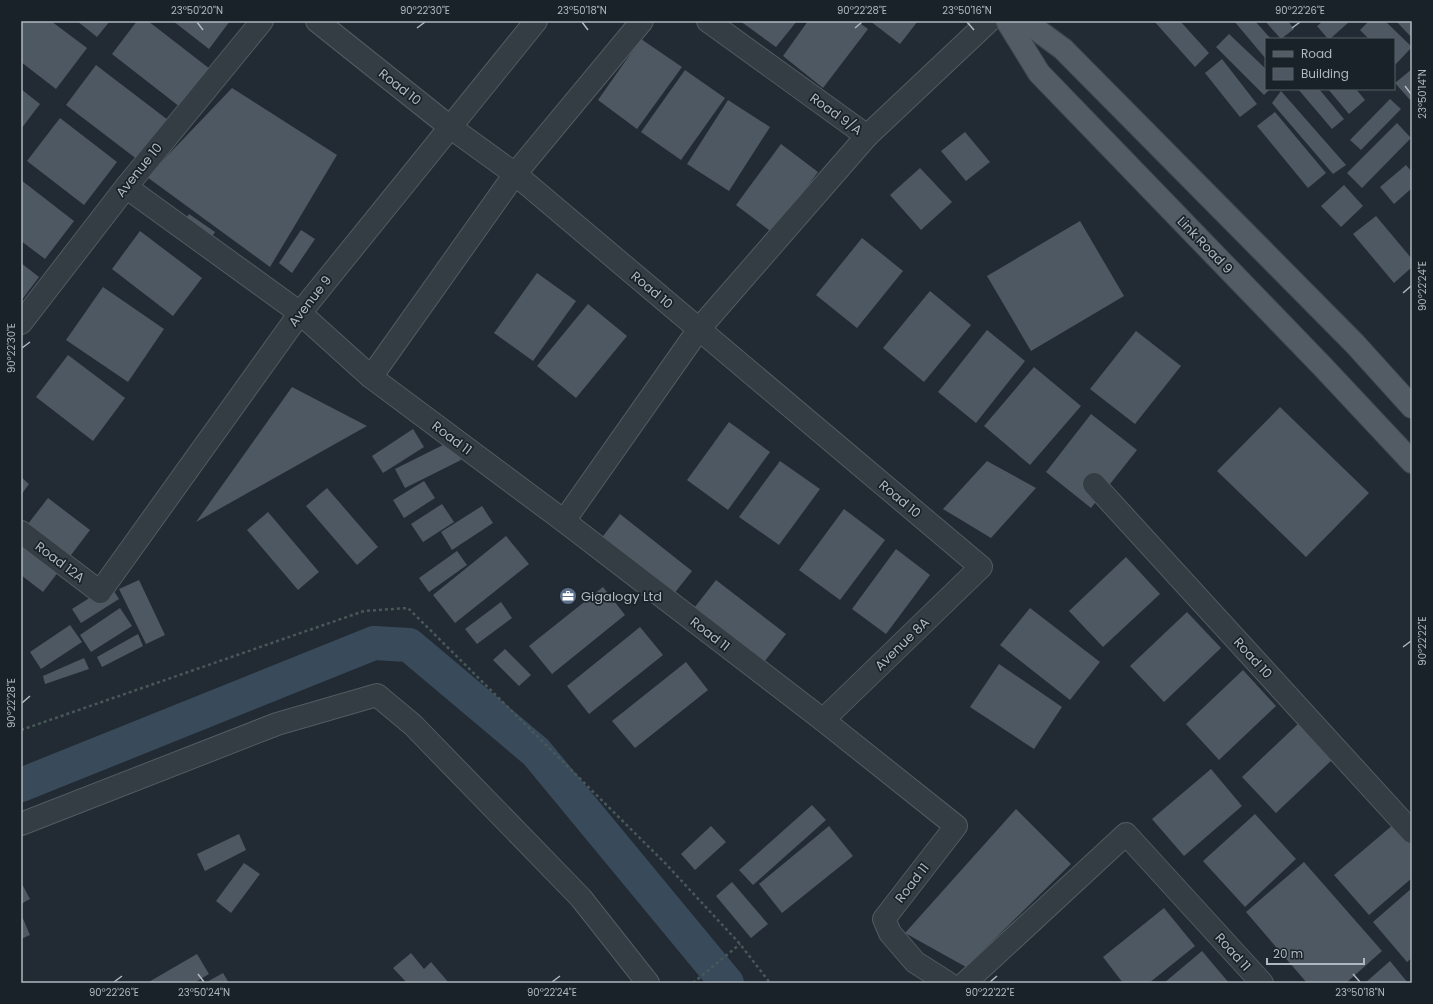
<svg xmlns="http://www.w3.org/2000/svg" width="1433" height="1004" font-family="Poppins,sans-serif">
  <rect width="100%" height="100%" fill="#222b33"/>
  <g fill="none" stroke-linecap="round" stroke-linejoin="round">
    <!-- canal -->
    <path stroke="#394b5b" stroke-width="34" d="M21,785l353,-142 35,2 127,107 191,231"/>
  </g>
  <!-- building -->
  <g fill="#4d5862">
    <path d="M21,21h30l36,27 -31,41 -35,-27z"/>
    <path d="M77,21h33l-13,16z"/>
    <path d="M137,21h11l62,48 -30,38 -68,-53z"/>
    <path d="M173,21h57l-21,28z"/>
    <path d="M740,21h57l-21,26z"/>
    <path d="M808,21h49l11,8 -45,59 -40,-32z"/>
    <path d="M870,21h48l-18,23z"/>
    <path d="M1154,21h26l29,32 -14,14z"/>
    <path d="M1234,21h21l16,18h-5v20z"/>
    <path d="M1265,21h23l6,8 -13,10z"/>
    <path d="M1323,21h27l-20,18h-2l-11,-13z"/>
    <path d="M1369,21h16l27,26 -17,18 -1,-1v-25h-25l-9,-9z"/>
    <path d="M1396,21h16v17z"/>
    <path d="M1229,34l37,35v20h4l-6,6 -48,-48z"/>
    <path d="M641,39l41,28 -45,62 -39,-29z"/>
    <path d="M1222,59l35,45 -17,13 -35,-44z"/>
    <path d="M96,65l72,55 -30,40 -72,-55z"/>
    <path d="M1412,69v31l-1,1 -16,-18z"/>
    <path d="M685,70l40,28 -44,62 -40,-28z"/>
    <path d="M232,88l105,67 -67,112 -123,-90z"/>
    <path d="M21,89l19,15 -19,25z"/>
    <path d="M1298,89h21l25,30 -12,10z"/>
    <path d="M1328,89h28l9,11 -16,14z"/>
    <path d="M1281,91l65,74 -13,9 -61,-71z"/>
    <path d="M1390,99l11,10 -40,41 -11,-10z"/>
    <path d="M728,100l42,27 -41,64 -42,-27z"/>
    <path d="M1275,112l51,61 -18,15 -51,-62z"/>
    <path d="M60,118l57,44 -33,43 -57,-44z"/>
    <path d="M1397,123l14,15 -49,50 -15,-15z"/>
    <path d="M965,132l25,30 -24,19 -25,-30z"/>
    <path d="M781,144l37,28 -45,61 -37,-28z"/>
    <path d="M1406,165l6,7v16l-18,16 -14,-17z"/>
    <path d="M920,168l32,34 -31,28 -31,-35z"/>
    <path d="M21,180l53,41 -29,38 -24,-18z"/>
    <path d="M1344,185l19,21 -22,21 -20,-21z"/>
    <path d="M189,214l26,18 -6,9 -26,-18z"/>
    <path d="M1376,216l36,43v8l-18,16 -41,-49z"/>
    <path d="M1080,221l44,75 -93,55 -44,-75z"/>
    <path d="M301,230l14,9 -23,34 -13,-10z"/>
    <path d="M140,231l62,47 -29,38 -61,-47z"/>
    <path d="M862,238l41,33 -46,57 -41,-33z"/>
    <path d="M21,263l18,14 -18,24z"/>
    <path d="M537,273l39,28 -43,60 -39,-28z"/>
    <path d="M103,287l61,42 -36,53 -62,-42z"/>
    <path d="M930,291l41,34 -47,57 -41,-34z"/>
    <path d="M588,304l39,32 -51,62 -39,-32z"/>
    <path d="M987,330l38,31 -49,62 -38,-31z"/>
    <path d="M1136,331l45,35 -46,58 -45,-35z"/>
    <path d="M68,355l57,43 -32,43 -57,-44z"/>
    <path d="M1034,367l47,39 -51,59 -46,-39z"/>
    <path d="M292,387l75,39 -171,96z"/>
    <path d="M1280,407l89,86 -63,64 -89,-86z"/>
    <path d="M1091,414l46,36 -46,58 -45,-36z"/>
    <path d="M729,422l41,30 -42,58 -41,-30z"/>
    <path d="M413,429l11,18 -41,26 -11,-17z"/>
    <path d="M451,441l10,19 -56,28 -10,-19z"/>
    <path d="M780,461l40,28 -41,56 -40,-28z"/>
    <path d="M987,461l49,27 -45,50 -48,-29z"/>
    <path d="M21,477l8,7 -8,11z"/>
    <path d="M424,481l11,17 -31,20 -11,-18z"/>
    <path d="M327,488l51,59 -21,18 -51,-59z"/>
    <path d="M48,498l42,32 -47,62 -22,-17v-42z"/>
    <path d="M442,504l12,18 -31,20 -12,-18z"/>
    <path d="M482,506l11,17 -41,27 -11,-18z"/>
    <path d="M844,509l41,31 -45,60 -41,-30z"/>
    <path d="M268,512l51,60 -21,18 -51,-60z"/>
    <path d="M620,514l72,57 -23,29 -72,-56z"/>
    <path d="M506,536l23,28 -74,59 -22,-28z"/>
    <path d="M896,549l34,26 -44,59 -34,-25z"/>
    <path d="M457,551l10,14 -38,27 -10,-14z"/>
    <path d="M1126,557l34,37 -57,53 -34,-36z"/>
    <path d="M139,580l26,55 -19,9 -27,-55z"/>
    <path d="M716,580l70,54 -25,32 -70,-54z"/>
    <path d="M110,585l9,14 -38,24 -9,-14z"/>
    <path d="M603,587l22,28 -73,59 -23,-28z"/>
    <path d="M501,602l11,16 -35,26 -12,-15z"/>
    <path d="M120,608l12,18 -41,26 -11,-17z"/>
    <path d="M1030,608l70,54 -30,38 -70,-55z"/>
    <path d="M1187,612l34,36 -57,54 -34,-36z"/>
    <path d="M70,625l12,17 -41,27 -11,-17z"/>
    <path d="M640,627l23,28 -74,59 -22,-28z"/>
    <path d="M138,634l5,12 -41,21 -5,-10z"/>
    <path d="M505,649l26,26 -12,11 -26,-26z"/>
    <path d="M84,658l5,11 -44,15 -2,-8z"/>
    <path d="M686,662l22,28 -73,58 -23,-27z"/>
    <path d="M999,664l63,43 -28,42 -64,-42z"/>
    <path d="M1243,670l33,36 -57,54 -33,-36z"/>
    <path d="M1299,723l34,36 -57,54 -34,-36z"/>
    <path d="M1211,769l31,37 -58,50 -32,-37z"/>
    <path d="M812,805l14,15 -73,65 -14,-15z"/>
    <path d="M1016,809l55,55 -105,103 -61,-34z"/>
    <path d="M1255,814l41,45 -51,48 -42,-46z"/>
    <path d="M1394,824l18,20v34l-43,37 -35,-40z"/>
    <path d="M711,826l15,16 -31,28 -14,-16z"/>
    <path d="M829,826l24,30 -71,57 -23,-29z"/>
    <path d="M239,834l7,16 -41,21 -8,-17z"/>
    <path d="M1304,862l78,89 -36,32h-39l-61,-71z"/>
    <path d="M244,863l16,11 -29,39 -15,-12z"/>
    <path d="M732,882l36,42 -17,14 -35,-42z"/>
    <path d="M21,884h1l8,15 -9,5z"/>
    <path d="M1412,888v70l-5,4 -34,-40z"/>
    <path d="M1164,908l31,38 -46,37h-26l-20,-26z"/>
    <path d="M21,914l9,21 -9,4z"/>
    <path d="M1202,951l27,32h-65z"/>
    <path d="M411,953l13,16 7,-7 18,21h-42l-14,-15z"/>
    <path d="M197,954l12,20 -15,9h-47z"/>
    <path d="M1390,961l18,22h-43z"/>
    <path d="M223,973l6,10h-24z"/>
  </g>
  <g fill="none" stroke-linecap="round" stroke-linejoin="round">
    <!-- minor casing -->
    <g stroke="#525b62" stroke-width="24">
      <g id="minor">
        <path d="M317,21l133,106 65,47 466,393 -158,153"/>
        <path d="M708,21l159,115 122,-115"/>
        <path d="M126,187l174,126 71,64 193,144 259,199 133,106 -72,93 6,14 25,29 33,21"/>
        <path d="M21,323l105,-136 136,-166"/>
        <path d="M371,377l144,-203 127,-153"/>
        <path d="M1094,484l318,348"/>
        <path d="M564,521l135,-192 168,-193"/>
        <path d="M21,532l79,60 200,-279 236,-292"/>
        <path d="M21,824l256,-100 100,-29 36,30 168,173 67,85"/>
        <path d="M965,983l161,-149 136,149"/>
      </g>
    </g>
    <!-- major casing -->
    <g stroke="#3e464e" stroke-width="24">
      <g id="major">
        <path d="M1007,21l32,52 284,294 89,95"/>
        <path d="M1021,21l12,6 30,22 292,295 57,63"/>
      </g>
    </g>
    <!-- path -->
    <g stroke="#485859" stroke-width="2.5" stroke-dasharray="3 3" stroke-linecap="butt">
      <path d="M21,730l343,-119 44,-3 257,255 75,81 30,39"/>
      <path d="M693,983l47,-39"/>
    </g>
    <!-- minor -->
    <use href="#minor" stroke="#353d44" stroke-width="22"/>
    <!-- major -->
    <use href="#major" stroke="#535c64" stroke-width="22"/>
  </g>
  <!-- ticks -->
  <path fill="none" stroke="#afb8c1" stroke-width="1.5" d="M197,22l6,8M582,22l6,8M967,22l7,8M417,28l8,-6M855,28l7,-6M1292,28l8,-6M1405,86l6,8M1403,293l8,-7M22,348l8,-6M1403,647l8,-6M22,703l8,-7M198,974l6,8M1353,974l7,8M114,982l8,-6M552,982l8,-6M990,982l7,-6"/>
  <!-- icons -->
  <defs>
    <g id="office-disc" transform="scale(0.9)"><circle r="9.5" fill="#5c6f8a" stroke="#1a2229"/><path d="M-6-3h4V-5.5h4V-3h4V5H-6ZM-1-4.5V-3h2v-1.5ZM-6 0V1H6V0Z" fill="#fff"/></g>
  </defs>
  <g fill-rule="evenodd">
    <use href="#office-disc" x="568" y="596"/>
  </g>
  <g text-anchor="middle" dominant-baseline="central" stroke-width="3.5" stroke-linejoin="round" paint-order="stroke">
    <!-- street labels -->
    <g font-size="13" fill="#afb8c1" stroke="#1a2229">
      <text transform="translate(400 87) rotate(38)">Road 10</text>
      <text transform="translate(836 114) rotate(36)">Road 9/A</text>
      <text transform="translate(139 170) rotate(-51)">Avenue 10</text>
      <text transform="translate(1205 245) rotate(46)">Link Road 9</text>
      <text transform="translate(652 290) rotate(40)">Road 10</text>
      <text transform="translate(310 301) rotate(-52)">Avenue 9</text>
      <text transform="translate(452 438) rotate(37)">Road 11</text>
      <text transform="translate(900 499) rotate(40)">Road 10</text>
      <text transform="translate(60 562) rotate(37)">Road 12A</text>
      <text transform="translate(710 634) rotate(38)">Road 11</text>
      <text transform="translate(902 644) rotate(-44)">Avenue 8A</text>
      <text transform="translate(1253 658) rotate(48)">Road 10</text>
      <text transform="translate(912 883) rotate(-52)">Road 11</text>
      <text transform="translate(1233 952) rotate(48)">Road 11</text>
    </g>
    <!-- poi labels -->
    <g font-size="13" fill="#afb8c1" stroke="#1a2229" text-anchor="start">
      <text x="581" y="596">Gigalogy Ltd</text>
    </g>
  </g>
  <!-- border -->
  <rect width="1433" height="1004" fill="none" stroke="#1a2229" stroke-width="44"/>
  <!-- legend -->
  <rect x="1265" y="38" width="130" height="52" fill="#1a2229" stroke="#565e66"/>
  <rect x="1273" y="51" width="20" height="6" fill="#535c64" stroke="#565e66"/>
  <text x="1301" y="58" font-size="12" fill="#afb8c1">Road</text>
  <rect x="1273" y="68" width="20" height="12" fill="#4d5862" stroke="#565e66"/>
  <text x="1301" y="78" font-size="12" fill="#afb8c1">Building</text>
  <!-- scale -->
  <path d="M1267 958v6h97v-6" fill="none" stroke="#afb8c1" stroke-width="2"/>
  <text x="1273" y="958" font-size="12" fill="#afb8c1" stroke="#1a2229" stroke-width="3" paint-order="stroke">20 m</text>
  <rect x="22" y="22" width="1389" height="960" fill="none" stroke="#afb8c1" stroke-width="1.5"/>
  <g font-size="10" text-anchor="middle" fill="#afb8c1">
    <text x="197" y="14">23°50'20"N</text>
    <text x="425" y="14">90°22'30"E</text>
    <text x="582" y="14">23°50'18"N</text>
    <text x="862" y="14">90°22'28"E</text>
    <text x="967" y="14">23°50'16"N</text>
    <text x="1300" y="14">90°22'26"E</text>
    <text transform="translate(1422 94) rotate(-90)" y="4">23°50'14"N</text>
    <text transform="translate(1422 286) rotate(-90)" y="4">90°22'24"E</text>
    <text transform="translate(11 348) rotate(-90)" y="4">90°22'30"E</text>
    <text transform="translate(1422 641) rotate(-90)" y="4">90°22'22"E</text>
    <text transform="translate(11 703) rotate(-90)" y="4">90°22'28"E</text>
    <text x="114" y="996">90°22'26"E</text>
    <text x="204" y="996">23°50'24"N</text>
    <text x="552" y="996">90°22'24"E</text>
    <text x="990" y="996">90°22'22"E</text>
    <text x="1360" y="996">23°50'18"N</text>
  </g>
</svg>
